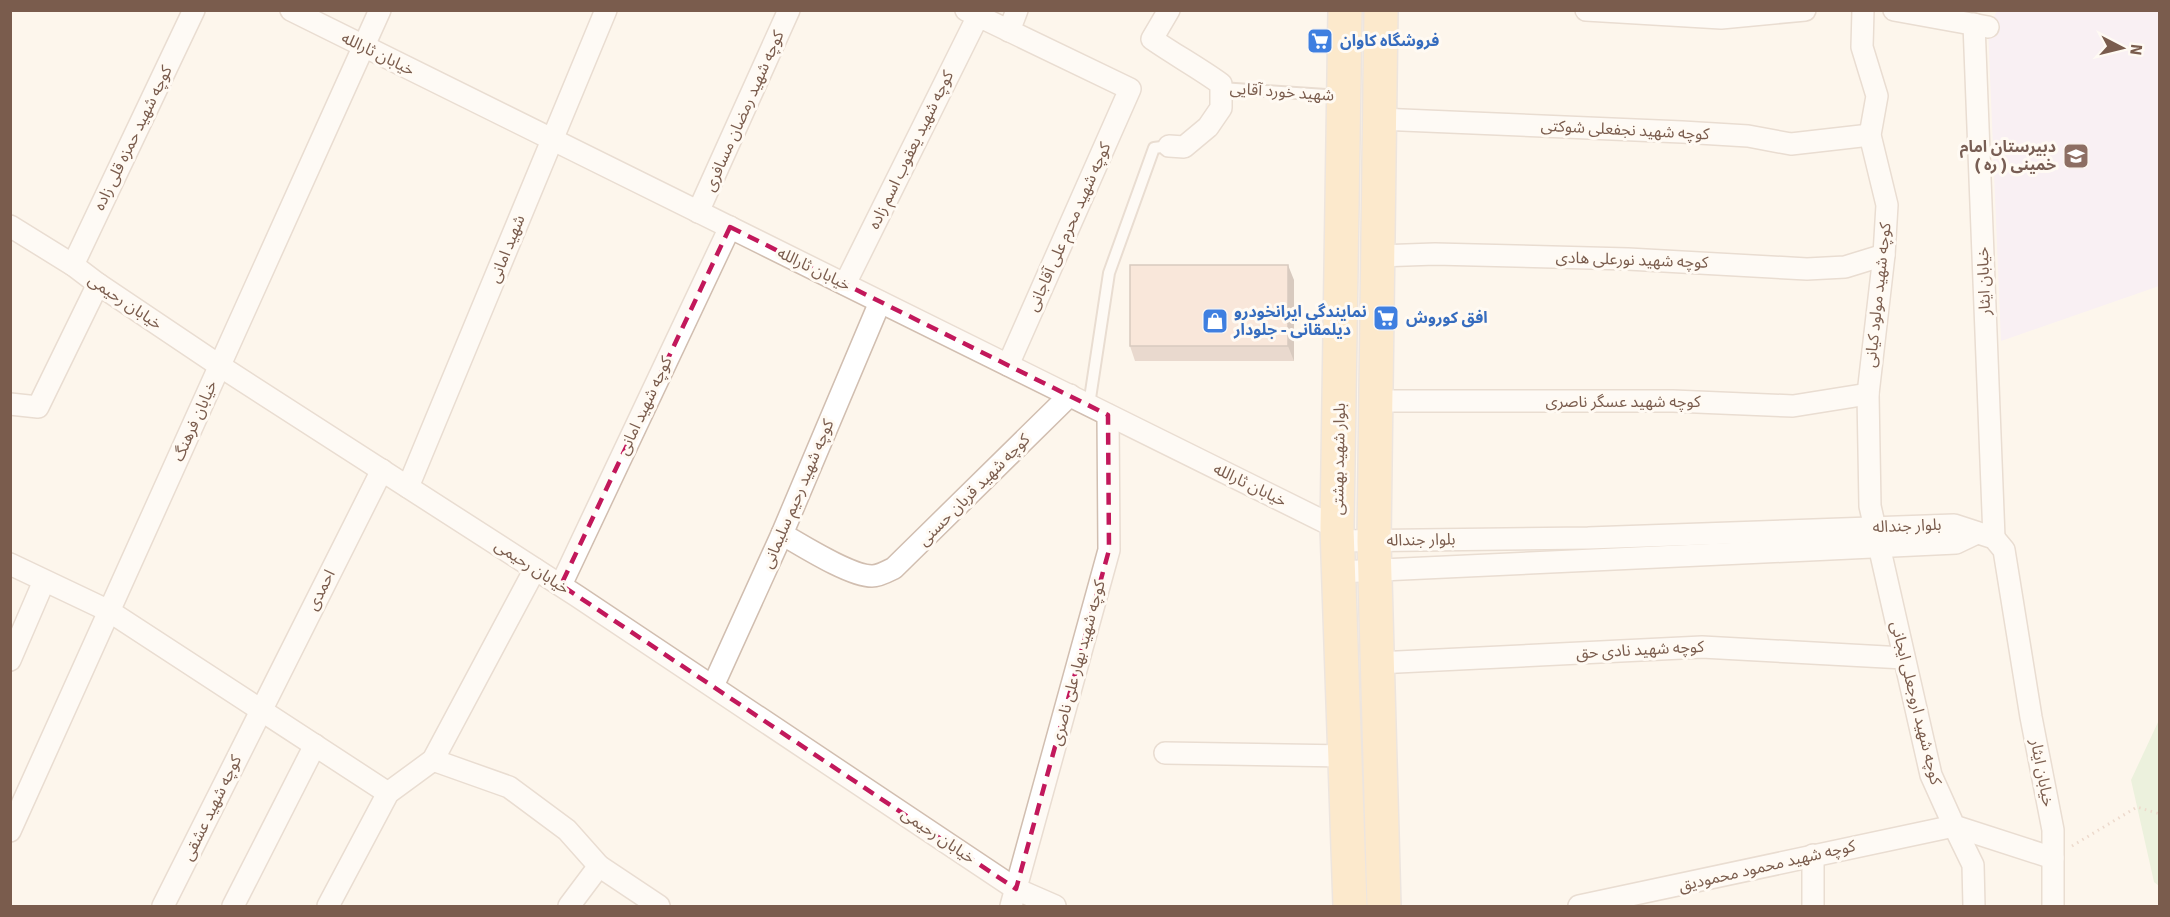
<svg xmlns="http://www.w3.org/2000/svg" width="2170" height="917" font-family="Signika,'Noto Sans Arabic',sans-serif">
  <rect width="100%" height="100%" fill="#fdf6ec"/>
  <!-- education -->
  <path fill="#f3e8fa" d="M1997,11h162v275l-158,55 -13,-314z"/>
  <!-- green -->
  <path fill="#d8ecc9" d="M2159,720v166l-5,-4 -23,-102z"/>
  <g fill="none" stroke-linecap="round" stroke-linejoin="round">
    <!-- lane casing -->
    <g stroke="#d1beb0" stroke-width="14">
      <g id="lane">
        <path d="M1221,88l120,8"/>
        <path d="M1089,405l20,-132 45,-125 15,-2"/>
      </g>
    </g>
    <!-- street casing -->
    <g stroke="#d1beb0" stroke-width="24">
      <g id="street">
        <path d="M291,10l1046,518"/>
        <path d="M966,10l164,79 -122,276"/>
        <path d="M1586,10l135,8 84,-8"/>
        <path d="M1863,10l-1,37 15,49 -7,39 17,70 -3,50 -16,139 2,112 61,269 23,51 99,32"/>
        <path d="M1894,10l94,17"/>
        <path d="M1974,24l20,514"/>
        <path d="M1009,31l8,-21"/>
        <path d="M1379,119l303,13 66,4 43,8 79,-9"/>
        <path d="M1169,146l15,1 24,-20 13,-19v-24c-22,-16 -46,-29 -69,-45l17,-29"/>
        <path d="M698,212l91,-202"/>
        <path d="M10,226l63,39 25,19 122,82 357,230 439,293 39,17"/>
        <path d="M1378,256l57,-2 193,5 179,10 38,-2 39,-12"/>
        <path d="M73,265l121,-255"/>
        <path d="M845,284l133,-268"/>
        <path d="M1377,401h296l120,5 75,-12"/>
        <path d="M10,404l28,3 60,-123"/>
        <path d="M408,487l198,-477"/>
        <path d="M782,534c21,12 68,42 90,42 7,0 16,-5 22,-8l176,-173"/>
        <path d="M1338,541l250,-3 366,-13 40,13 10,12 27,167 22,113v76"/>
        <path d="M10,564l99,47 279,182"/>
        <path d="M1339,572l617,-29 21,-10"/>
        <path d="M561,585l169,-358"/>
        <path d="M10,660l34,-79"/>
        <path d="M1377,663l325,-16 202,11"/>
        <path d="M713,686l69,-152 98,-232"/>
        <path d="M1165,753l181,3"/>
        <path d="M433,760l76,27 58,43 32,36 60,40"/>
        <path d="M10,831l370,-821"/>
        <path d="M1813,855v51"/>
        <path d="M163,906l219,-436"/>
        <path d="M233,906l82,-161"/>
        <path d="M328,906l60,-113 45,-33 102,-191"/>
        <path d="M569,906l30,-40"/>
        <path d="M1011,906l98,-356 -1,-135"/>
        <path d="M1579,906l375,-80 19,39 1,41"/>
      </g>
    </g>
    <!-- primary casing -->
    <g stroke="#dad1cd" stroke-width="36">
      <g id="primary">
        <path d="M1345,10l-8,518 13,378"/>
        <path d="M1381,10l-7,531 10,365"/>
      </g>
    </g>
    <!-- path -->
    <path stroke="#d9b8a5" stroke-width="3" stroke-dasharray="1.5 4.5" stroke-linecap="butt" d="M2072,846l65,-39 23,7"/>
    <!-- lane -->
    <use href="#lane" stroke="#fff" stroke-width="10"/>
    <!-- street -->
    <use href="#street" stroke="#fff" stroke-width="21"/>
    <!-- primary -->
    <use href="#primary" stroke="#fbd9a5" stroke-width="33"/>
  </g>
  <!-- wall -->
  <path fill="#d1b7a8" d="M1294,280v81h-159l-5,-15z"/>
  <!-- shaded-wall -->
  <path fill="#aa9588" d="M1288,265l6,15v81l-6,-15z"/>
  <!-- building -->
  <rect fill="#f3d5c3" stroke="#aa9588" stroke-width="1.5" x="1130" y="265" width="158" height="81"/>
  <!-- marked area -->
  <path d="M0 0H2170V917H0ZM730,227l378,188 1,135 -93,339 -455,-304z" fill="#fdf6ec" fill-opacity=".55" fill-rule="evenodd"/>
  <path fill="none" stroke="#c2185b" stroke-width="4.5" stroke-dasharray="12 8" stroke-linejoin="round" d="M730,227l378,188 1,135 -93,339 -455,-304z"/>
  <!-- icons -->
  <defs>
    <g id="supermarket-square" transform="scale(1.35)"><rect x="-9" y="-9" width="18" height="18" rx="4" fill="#3f7fe0" stroke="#fffaf3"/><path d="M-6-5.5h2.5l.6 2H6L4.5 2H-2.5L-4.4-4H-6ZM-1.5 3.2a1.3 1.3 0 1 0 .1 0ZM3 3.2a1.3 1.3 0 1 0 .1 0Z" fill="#fff"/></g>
    <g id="school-square" transform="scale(1.35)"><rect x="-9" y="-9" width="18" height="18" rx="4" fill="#8d6e63" stroke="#fffaf3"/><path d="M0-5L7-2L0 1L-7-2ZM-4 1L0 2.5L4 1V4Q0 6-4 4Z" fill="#fff"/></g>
    <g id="shop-square" transform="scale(1.35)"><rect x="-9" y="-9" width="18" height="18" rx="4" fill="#3f7fe0" stroke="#fffaf3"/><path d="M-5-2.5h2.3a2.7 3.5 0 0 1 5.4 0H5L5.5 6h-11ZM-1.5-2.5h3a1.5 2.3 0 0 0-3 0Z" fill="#fff"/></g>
  </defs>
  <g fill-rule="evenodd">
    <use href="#supermarket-square" x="1320" y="41"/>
    <use href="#school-square" x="2076" y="156"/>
    <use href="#supermarket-square" x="1386" y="318"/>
    <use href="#shop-square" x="1215" y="321"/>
  </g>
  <g text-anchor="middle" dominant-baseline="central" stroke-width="6" stroke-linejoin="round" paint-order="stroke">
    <!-- shop labels -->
    <g font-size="16" font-weight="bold" fill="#366cbe" stroke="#fffaf3" text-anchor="start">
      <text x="1340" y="41">فروشگاه کاوان</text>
      <text x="1234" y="312">نمایندگی ایرانخودرو<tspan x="1234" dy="18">دیلمقانی - جلودار</tspan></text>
      <text x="1406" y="318">افق کوروش</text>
    </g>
    <!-- street labels -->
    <g font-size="16" fill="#7a5c4d" stroke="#fffaf3">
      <text transform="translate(378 54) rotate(26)">خیابان ثارالله</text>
      <text transform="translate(1282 92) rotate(4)">شهید خورد آقایی</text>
      <text transform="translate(744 111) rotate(-66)">کوچه شهید رمضان مسافری</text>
      <text transform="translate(1625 130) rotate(3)">کوچه شهید نجفعلی شوکتی</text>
      <text transform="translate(133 138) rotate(-64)">کوچه شهید حمزه قلی زاده</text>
      <text transform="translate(911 150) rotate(-64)">کوچه شهید یعقوب اسم زاده</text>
      <text transform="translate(1069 227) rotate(-66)">کوچه شهید محرم علی آقاجانی</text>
      <text transform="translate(507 249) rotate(-68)">شهید امانی</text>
      <text transform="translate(1632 260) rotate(2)">کوچه شهید نورعلی هادی</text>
      <text transform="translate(814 269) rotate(26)">خیابان ثارالله</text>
      <text transform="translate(1984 281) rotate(-92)">خیابان ایثار</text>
      <text transform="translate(1878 295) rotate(-84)">کوچه شهید مولود کیانی</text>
      <text transform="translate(125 302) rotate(34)">خیابان رحیمی</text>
      <text x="1623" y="402">کوچه شهید عسگر ناصری</text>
      <text transform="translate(645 406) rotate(-65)">کوچه شهید امانی</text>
      <text transform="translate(195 421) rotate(-66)">خیابان فرهنگ</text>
      <text transform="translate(1339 459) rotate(-89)">بلوار شهید بهشتی</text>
      <text transform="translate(1250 485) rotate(26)">خیابان ثارالله</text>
      <text transform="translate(974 490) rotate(-45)">کوچه شهید قربان حسنی</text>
      <text transform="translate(798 494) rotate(-67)">کوچه شهید رحیم سلیمانی</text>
      <text transform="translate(1907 526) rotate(-2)">بلوار جنداله</text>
      <text transform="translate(1421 540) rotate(-1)">بلوار جنداله</text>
      <text transform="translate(532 567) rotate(33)">خیابان رحیمی</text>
      <text transform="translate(321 590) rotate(-63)">احمدی</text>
      <text transform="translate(1640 650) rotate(-3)">کوچه شهید نادی حق</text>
      <text transform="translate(1078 663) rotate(-75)">کوچه شهید بهار علی ناصری</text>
      <text transform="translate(1916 703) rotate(76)">کوچه شهید اروجعلی ایجانی</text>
      <text transform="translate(2042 773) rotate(79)">خیابان ایثار</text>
      <text transform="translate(212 808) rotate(-64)">کوچه شهید عشقی</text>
      <text transform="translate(938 836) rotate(34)">خیابان رحیمی</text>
      <text transform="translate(1767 866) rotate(-13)">کوچه شهید محمود محمودیق</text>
    </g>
    <!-- education labels -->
    <g font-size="16" font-weight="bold" fill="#785e54" stroke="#fffaf3" text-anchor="end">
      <text x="2056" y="147">دبیرستان امام<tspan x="2056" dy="18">خمینی ( ره )</tspan></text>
    </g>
  </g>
  <!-- border -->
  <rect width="2170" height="917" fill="none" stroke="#7a5c4d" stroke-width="24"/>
  <!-- north arrow -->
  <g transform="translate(2122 48) rotate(97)" stroke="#fffaf3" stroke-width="4.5" paint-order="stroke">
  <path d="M0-4.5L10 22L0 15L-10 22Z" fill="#7a5c4d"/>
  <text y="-9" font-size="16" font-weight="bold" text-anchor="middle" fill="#7a5c4d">N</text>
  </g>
</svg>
